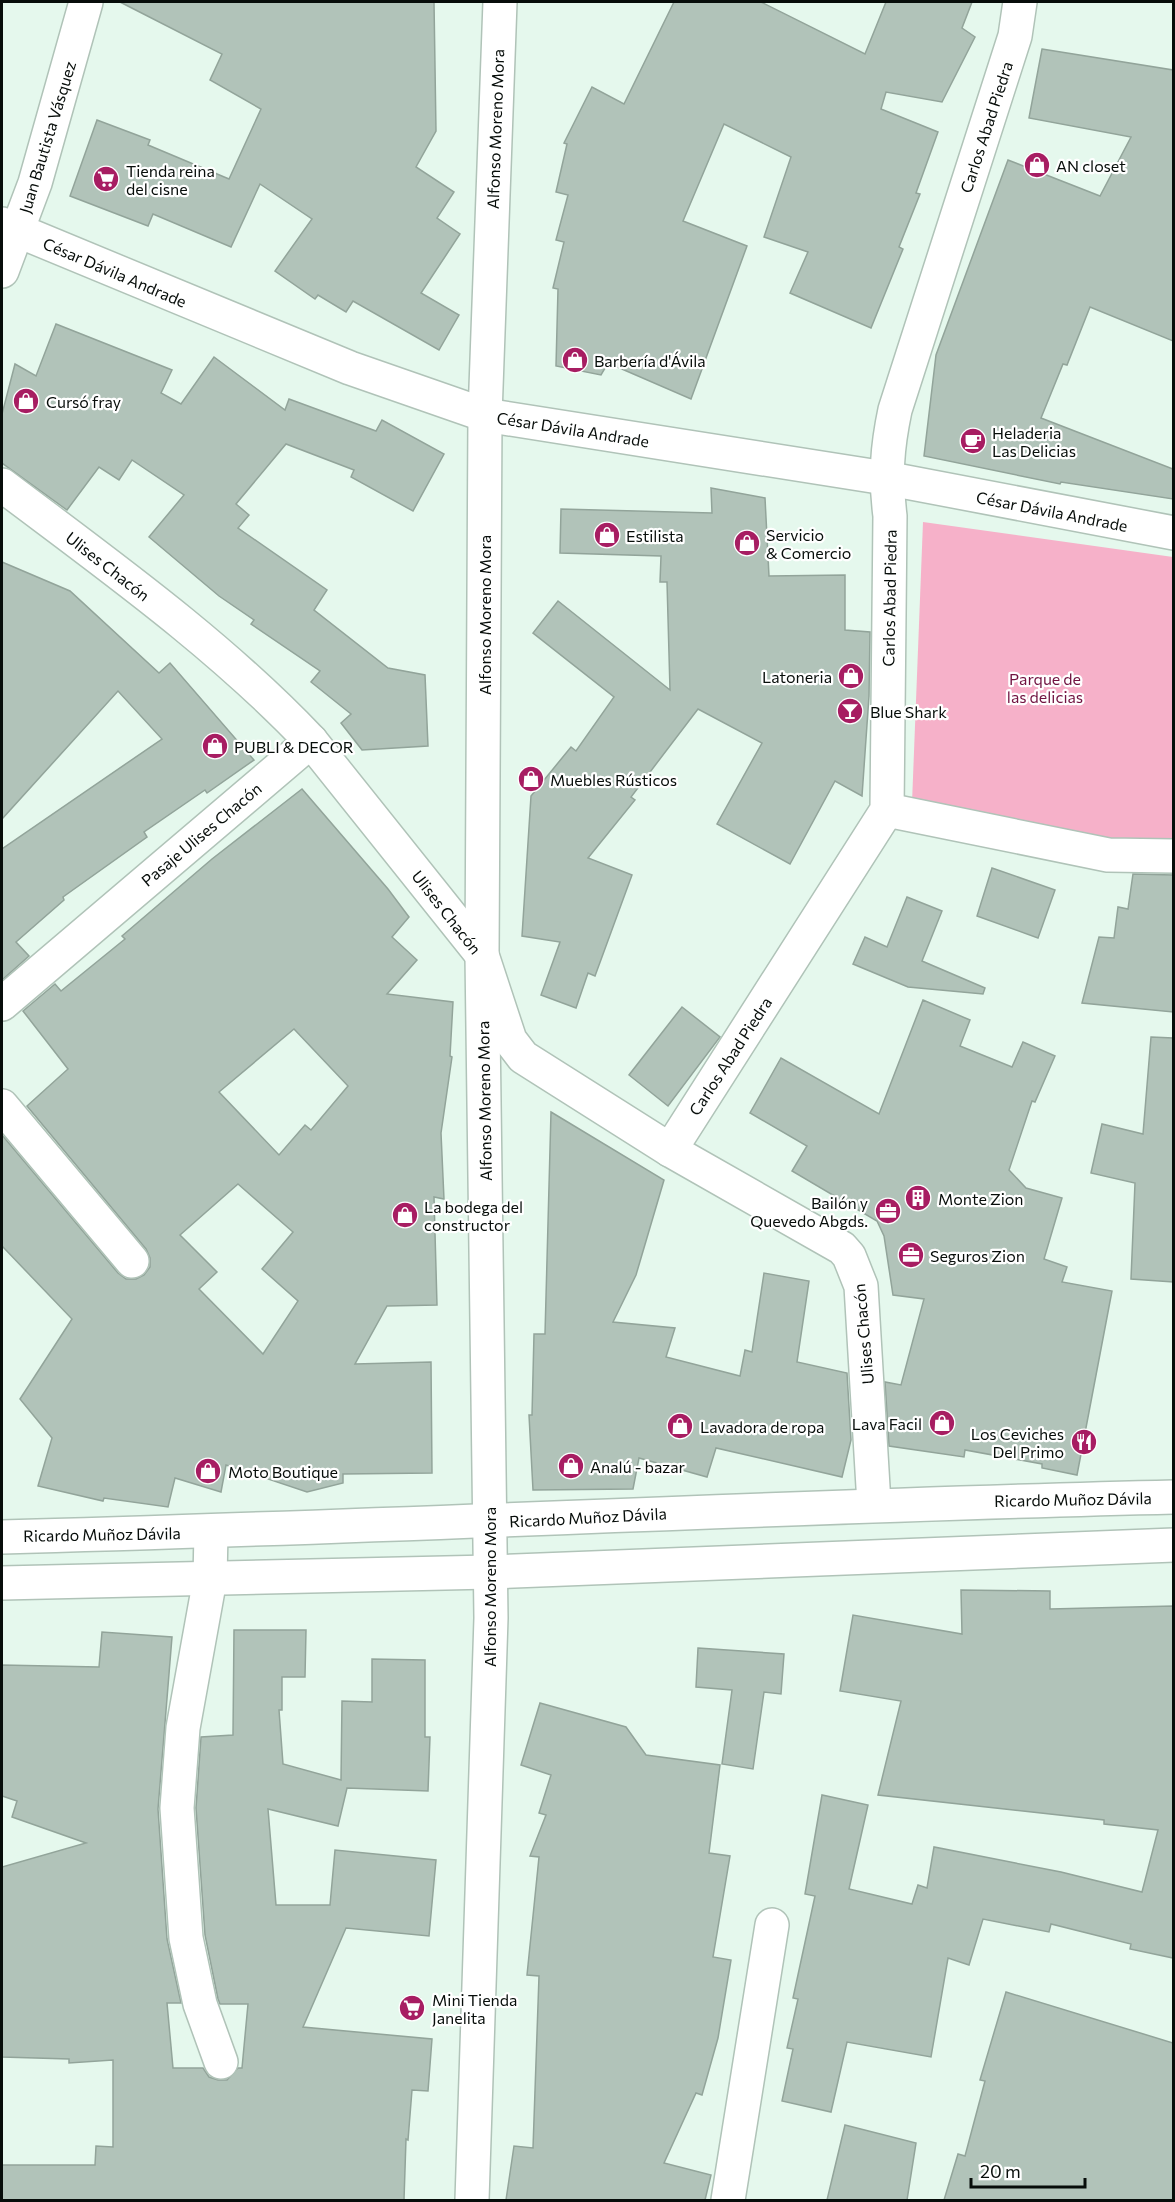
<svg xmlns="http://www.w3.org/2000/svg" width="1175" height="2202" font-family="Commissioner,sans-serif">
  <rect width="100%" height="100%" fill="#e5f8ed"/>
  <!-- green -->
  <path fill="#f6b1c9" d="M923,522l250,35v290h-62l-199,-44z"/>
  <!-- building -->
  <g fill="#b1c3b9" stroke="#92a49a" stroke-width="1.5" fill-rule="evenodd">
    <path d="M120,2h314l2,129 -20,36 38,25 -17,26 23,16 -39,59 38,22 -20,35 -86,-49 -7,11 -28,-17 -3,4 -40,-28 37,-52 -52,-35 -29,63 -78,-33 -5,12 -78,-30 27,-76 53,20 -2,5 81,34 32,-70 -51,-29 12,-26z"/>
    <path d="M674,2h87l104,52 21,-52h86l-10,26 13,9 -33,65 -56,-10 -5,17 57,23 -22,61 4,1 -21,53 4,2 -32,79 -81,-35 18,-41 -44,-15 27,-80 -67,-33 -41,97 64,25 -56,153 -83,-36 -7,12 -45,-9 2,-77 -5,-1 11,-46 -8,-2 12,-45 -12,-3 11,-48 -3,-1 28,-56 32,17z"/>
    <path d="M1042,49l131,21v271l-83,-34 -23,58 -4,-1 -22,54 132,51v30l-112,-17 -1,2 -136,-28 12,-101 72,-195 92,36 31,-59 -102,-19z"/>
    <path d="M56,324l116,46 -11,23 20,11 33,-47 71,53 4,-11 87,32 6,-11 62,34 -31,57 -62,-34 3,-7 -68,-26 -50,60 13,11 -11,13 89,62 -13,20 74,58 37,7 3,71 -66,4 -21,-27 10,-9 -40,-32 9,-11 -69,-47 3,-4 -35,-24 -70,-59 35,-42 -52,-35 -13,20 -20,-13 -32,43 -65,-47v-49l13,-50 21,12z"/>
    <path d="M711,488l54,10 4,78 76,-1v55l25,2 -1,64 -7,100 -27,-15 -45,83 -73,-40 45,-81 -64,-34 -67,88 4,3 -47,58 44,17 -37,101 -7,-3 -12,35 -35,-13 19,-53 -38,-6 9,-140 40,-49 5,4 38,-54 -81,-64 25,-32 112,89 -3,-108h-7l1,-26 -101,-3 1,-44 151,4z"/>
    <path d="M2,562l68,29 89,82 11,-10 84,97 -47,33 -2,-3 -61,42 3,5 -84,60 1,3 -48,42 13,14 -27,24v-131l160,-110 -44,-48 -116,128z"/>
    <path d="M302,789l86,100 21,28 -17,20 25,23 -30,34 66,8 -3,54 2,1 -11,76 3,66 -10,-2 3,108 -50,1 -32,58 76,-2 1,111 -89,1v9l-36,9 -81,-27 -5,27 -46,-14 -7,29 -64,-9 -1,3 -65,-15 14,-48 -32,-39 52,-80 -70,-73v-111l116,138 8,6h10l8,-4 6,-8v-9l-4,-9 -119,-143 41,-37 -45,-58 32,-27 6,7 64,-52 -3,-3 90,-77zM294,1029l54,57 -37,44 -6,-5 -26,30 -60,-63zM238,1184l55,48 -31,37 36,32 -35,53 -64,-65 18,-17 -37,-37z"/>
    <path d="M992,868l63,22 -17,48 -61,-22z"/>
    <path d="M1133,874l40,1v137l-91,-9 17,-66 15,1 4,-31 10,2z"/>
    <path d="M907,897l35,14 -20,50 63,27 -2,6 -75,-7 -55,-23 12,-27 22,10z"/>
    <path d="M923,1000l47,20 -10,26 52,21 11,-25 32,14 -20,46 -3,-1 -23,69 17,18 36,10 -18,61 23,8 -5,15 50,9 -35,184 -35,-7v-4l-77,-14 -1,7 -75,-11 -4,-64 16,3 23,-86 -31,-4 -9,-59 -7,-15 -85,-50 15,-25 -57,-33 31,-55 98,56z"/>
    <path d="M682,1007l38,30 -52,69 -39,-31z"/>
    <path d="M1151,1037l22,1v244l-42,-3 4,-96 -44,-10 11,-49 41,10z"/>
    <path d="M551,1112l113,68 -28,95 -23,47 62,6 -9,29 74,19 5,-26 7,2 12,-79 45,8 -12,81 50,11 4,67 -9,37 -126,-29 -9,29 -68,-19 -6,31 -100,1 -4,-75h3l2,-81h11z"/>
    <path d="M961,1590l89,1v18l123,-3v352l-43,-9 1,-5 -80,-20 -2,8 -66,-13 -14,46 -21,-7 -17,99 -84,-15 -16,70 -49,-11 11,-52 -6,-1 11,-49 -5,-1 22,-102 -10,-2 17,-99 46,10 -19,84 63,15 6,-19 9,3 7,-41 127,25 81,20 16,-62 -54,-6v-4l-226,-25 23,-94 -61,-10 13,-76 109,19z"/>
    <path d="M234,1630h72l-1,47h-23v33h-3l4,54 58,16 1,-79 30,1v-43l53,1v77h5l-2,54 -81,-3 -9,38 -70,-17 8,96h54l5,-55 101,10 -7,76 -83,-8 -43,99 129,12 -4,52 -16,-1 -4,50 -2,-1 -2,61h-402v-35h93l1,-19 17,1v-87l-44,3v-4l-67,-2v-190l84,-24 -74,-26 5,-16 -15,-5v-131l97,2 3,-35 70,5 -14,172 9,130 14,64h-14l6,65h30l6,9 9,3h9l11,-12h4l6,-64h-28l-2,-5 -13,-64 -9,-127 5,-71 32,-2z"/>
    <path d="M698,1648l86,6 -3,40 -17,-2 -11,77 -31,-5 10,-74 -36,-3z"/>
    <path d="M540,1703l86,24 20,28 74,10 -11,88 21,3 -17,101 18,3 -13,78 -16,57 -6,-2 -32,70 47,12 -6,25h-199l8,-54 19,2 6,-172 -12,-1 12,-118 -9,-1 16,-41 -7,-2 12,-38 -30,-10z"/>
    <path d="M1006,1992l167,51v157h-229l14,-46 7,2 20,-75 -5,-1z"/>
    <path d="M845,2125l71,18 -9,57h-80z"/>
  </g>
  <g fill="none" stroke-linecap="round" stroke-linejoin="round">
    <!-- minor casing -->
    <g stroke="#b0c3b8" stroke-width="36">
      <g id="minor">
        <path d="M2,224l348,144 135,47 400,63 289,55"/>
        <path d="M2,271l33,-88 51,-181"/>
        <path d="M2,485c106,80 217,159 309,256l171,214 28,85 13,17 147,93 172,98 7,8 12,30 13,218"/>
        <path d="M887,810l221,45 66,1"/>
        <path d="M2,1004l309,-263"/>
        <path d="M2,1106l130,155"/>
        <path d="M670,1150l217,-340 3,-294c-5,-39 -3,-68 5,-106l120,-374 5,-34"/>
        <path d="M211,1532l-1,47 -27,149 -6,80 9,130 14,66 21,58"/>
        <path d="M472,2200l19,-582 -9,-663 3,-540 15,-413"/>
        <path d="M728,2200l44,-275"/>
      </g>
    </g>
    <!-- major casing -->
    <g stroke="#b0c3b8" stroke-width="36">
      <g id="major">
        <path d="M2,1537c390,-10 781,-31 1172,-40"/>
        <path d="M2,1583l488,-11 684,-27"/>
      </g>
    </g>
    <!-- minor -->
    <use href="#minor" stroke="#fff" stroke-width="33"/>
    <!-- major -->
    <use href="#major" stroke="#fff" stroke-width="33"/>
  </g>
  <!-- icons -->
  <defs>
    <g id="shop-disc" transform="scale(1.35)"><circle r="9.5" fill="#a71d62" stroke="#fff"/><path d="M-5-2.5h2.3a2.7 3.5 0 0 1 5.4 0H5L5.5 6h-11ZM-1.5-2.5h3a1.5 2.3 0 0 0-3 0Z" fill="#fff"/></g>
    <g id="supermarket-disc" transform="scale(1.35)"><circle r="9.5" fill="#a71d62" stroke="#fff"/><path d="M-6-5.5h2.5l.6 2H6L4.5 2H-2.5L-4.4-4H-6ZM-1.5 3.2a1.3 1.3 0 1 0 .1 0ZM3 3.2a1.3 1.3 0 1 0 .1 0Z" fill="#fff"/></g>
    <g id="cafe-disc" transform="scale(1.35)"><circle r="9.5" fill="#a71d62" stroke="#fff"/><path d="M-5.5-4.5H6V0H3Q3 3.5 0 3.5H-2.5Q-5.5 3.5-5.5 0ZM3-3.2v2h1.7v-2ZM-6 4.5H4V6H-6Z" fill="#fff"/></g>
    <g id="bar-disc" transform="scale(1.35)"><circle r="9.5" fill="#a71d62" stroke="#fff"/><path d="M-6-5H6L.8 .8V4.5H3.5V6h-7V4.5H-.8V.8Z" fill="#fff"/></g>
    <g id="building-disc" transform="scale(1.35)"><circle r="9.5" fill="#a71d62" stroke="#fff"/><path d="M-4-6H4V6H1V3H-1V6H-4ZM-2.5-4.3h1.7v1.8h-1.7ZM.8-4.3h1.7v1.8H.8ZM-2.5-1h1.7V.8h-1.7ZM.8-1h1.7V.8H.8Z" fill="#fff"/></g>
    <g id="office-disc" transform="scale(1.35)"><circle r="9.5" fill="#a71d62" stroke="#fff"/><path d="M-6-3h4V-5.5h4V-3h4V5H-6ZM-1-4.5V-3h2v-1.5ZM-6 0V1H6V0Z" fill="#fff"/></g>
    <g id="restaurant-disc" transform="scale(1.35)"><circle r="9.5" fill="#a71d62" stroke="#fff"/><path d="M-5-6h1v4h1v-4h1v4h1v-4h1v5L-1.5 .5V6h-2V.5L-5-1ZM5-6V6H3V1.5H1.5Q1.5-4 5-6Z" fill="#fff"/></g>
  </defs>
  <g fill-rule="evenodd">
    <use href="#shop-disc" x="1037" y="165"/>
    <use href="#supermarket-disc" x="106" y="179"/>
    <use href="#shop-disc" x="575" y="360"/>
    <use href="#shop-disc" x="26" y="401"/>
    <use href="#cafe-disc" x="973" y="441"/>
    <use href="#shop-disc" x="607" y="535"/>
    <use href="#shop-disc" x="747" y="543"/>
    <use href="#shop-disc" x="851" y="676"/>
    <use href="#bar-disc" x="850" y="711"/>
    <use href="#shop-disc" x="215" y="746"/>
    <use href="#shop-disc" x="531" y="779"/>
    <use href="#building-disc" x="918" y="1198"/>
    <use href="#office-disc" x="888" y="1211"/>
    <use href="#shop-disc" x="405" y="1215"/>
    <use href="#office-disc" x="911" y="1255"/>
    <use href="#shop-disc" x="942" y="1423"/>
    <use href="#shop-disc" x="680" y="1426"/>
    <use href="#restaurant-disc" x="1084" y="1442"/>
    <use href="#shop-disc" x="571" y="1466"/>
    <use href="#shop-disc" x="208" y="1471"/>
    <use href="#supermarket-disc" x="412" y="2008"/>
  </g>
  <g text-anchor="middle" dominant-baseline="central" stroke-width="4.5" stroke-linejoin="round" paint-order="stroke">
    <!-- street labels -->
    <g font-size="16" fill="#070d0a" stroke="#fff">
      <text transform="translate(986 127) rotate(-72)">Carlos Abad Piedra</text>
      <text transform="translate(495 129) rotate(-88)">Alfonso Moreno Mora</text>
      <text transform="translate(47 137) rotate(-73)">Juan Bautista Vásquez</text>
      <text transform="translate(115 272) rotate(23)">César Dávila Andrade</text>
      <text transform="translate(573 429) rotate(9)">César Dávila Andrade</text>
      <text transform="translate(1052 511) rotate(11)">César Dávila Andrade</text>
      <text transform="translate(108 566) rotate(38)">Ulises Chacón</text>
      <text transform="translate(889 598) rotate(-89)">Carlos Abad Piedra</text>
      <text transform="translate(484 615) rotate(-90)">Alfonso Moreno Mora</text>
      <text transform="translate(201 834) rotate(-40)">Pasaje Ulises Chacón</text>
      <text transform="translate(447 912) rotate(52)">Ulises Chacón</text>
      <text transform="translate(730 1056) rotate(-57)">Carlos Abad Piedra</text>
      <text transform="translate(484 1101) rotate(-91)">Alfonso Moreno Mora</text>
      <text transform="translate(863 1334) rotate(-95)">Ulises Chacón</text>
      <text transform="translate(1073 1499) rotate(-1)">Ricardo Muñoz Dávila</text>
      <text transform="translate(588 1517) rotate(-3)">Ricardo Muñoz Dávila</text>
      <text transform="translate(102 1534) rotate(-1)">Ricardo Muñoz Dávila</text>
      <text transform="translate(489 1587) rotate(-90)">Alfonso Moreno Mora</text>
    </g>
    <!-- poi labels -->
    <g font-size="16" fill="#070d0a" stroke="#fff" text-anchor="start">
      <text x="1056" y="165">AN closet</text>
      <text x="126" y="170">Tienda reina<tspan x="126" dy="18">del cisne</tspan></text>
      <text x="594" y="360">Barbería d'Ávila</text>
      <text x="46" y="401">Cursó fray</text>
      <text x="992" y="432">Heladeria<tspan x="992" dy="18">Las Delicias</tspan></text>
      <text x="766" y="534">Servicio<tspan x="766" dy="18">&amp; Comercio</tspan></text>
      <text x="626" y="535">Estilista</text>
      <text x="832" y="676" text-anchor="end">Latoneria</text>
      <text x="870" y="711">Blue Shark</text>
      <text x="234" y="746">PUBLI &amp; DECOR</text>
      <text x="550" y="779">Muebles Rústicos</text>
      <text x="938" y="1198">Monte Zion</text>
      <text x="868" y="1202" text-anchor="end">Bailón y<tspan x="868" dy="18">Quevedo Abgds.</tspan></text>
      <text x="424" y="1206">La bodega del<tspan x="424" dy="18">constructor</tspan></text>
      <text x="930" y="1255">Seguros Zion</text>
      <text x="922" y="1423" text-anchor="end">Lava Facil</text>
      <text x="700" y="1426">Lavadora de ropa</text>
      <text x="1064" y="1433" text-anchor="end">Los Ceviches<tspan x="1064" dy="18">Del Primo</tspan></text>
      <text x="590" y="1466">Analú - bazar</text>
      <text x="228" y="1471">Moto Boutique</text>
      <text x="432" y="1999">Mini Tienda<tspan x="432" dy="18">Janelita</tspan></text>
    </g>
    <!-- park labels -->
    <g font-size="16" fill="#711341" stroke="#fff">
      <text x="1045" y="678">Parque de<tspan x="1045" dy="18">las delicias</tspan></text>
    </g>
  </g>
  <!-- border -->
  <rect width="1175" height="2202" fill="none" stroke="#070d0a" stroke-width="6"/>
  <!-- scale -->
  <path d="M971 2178v9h114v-9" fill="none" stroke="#070d0a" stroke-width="3"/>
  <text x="980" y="2178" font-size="18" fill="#070d0a" stroke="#ffffff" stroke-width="4.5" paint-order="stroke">20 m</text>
</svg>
